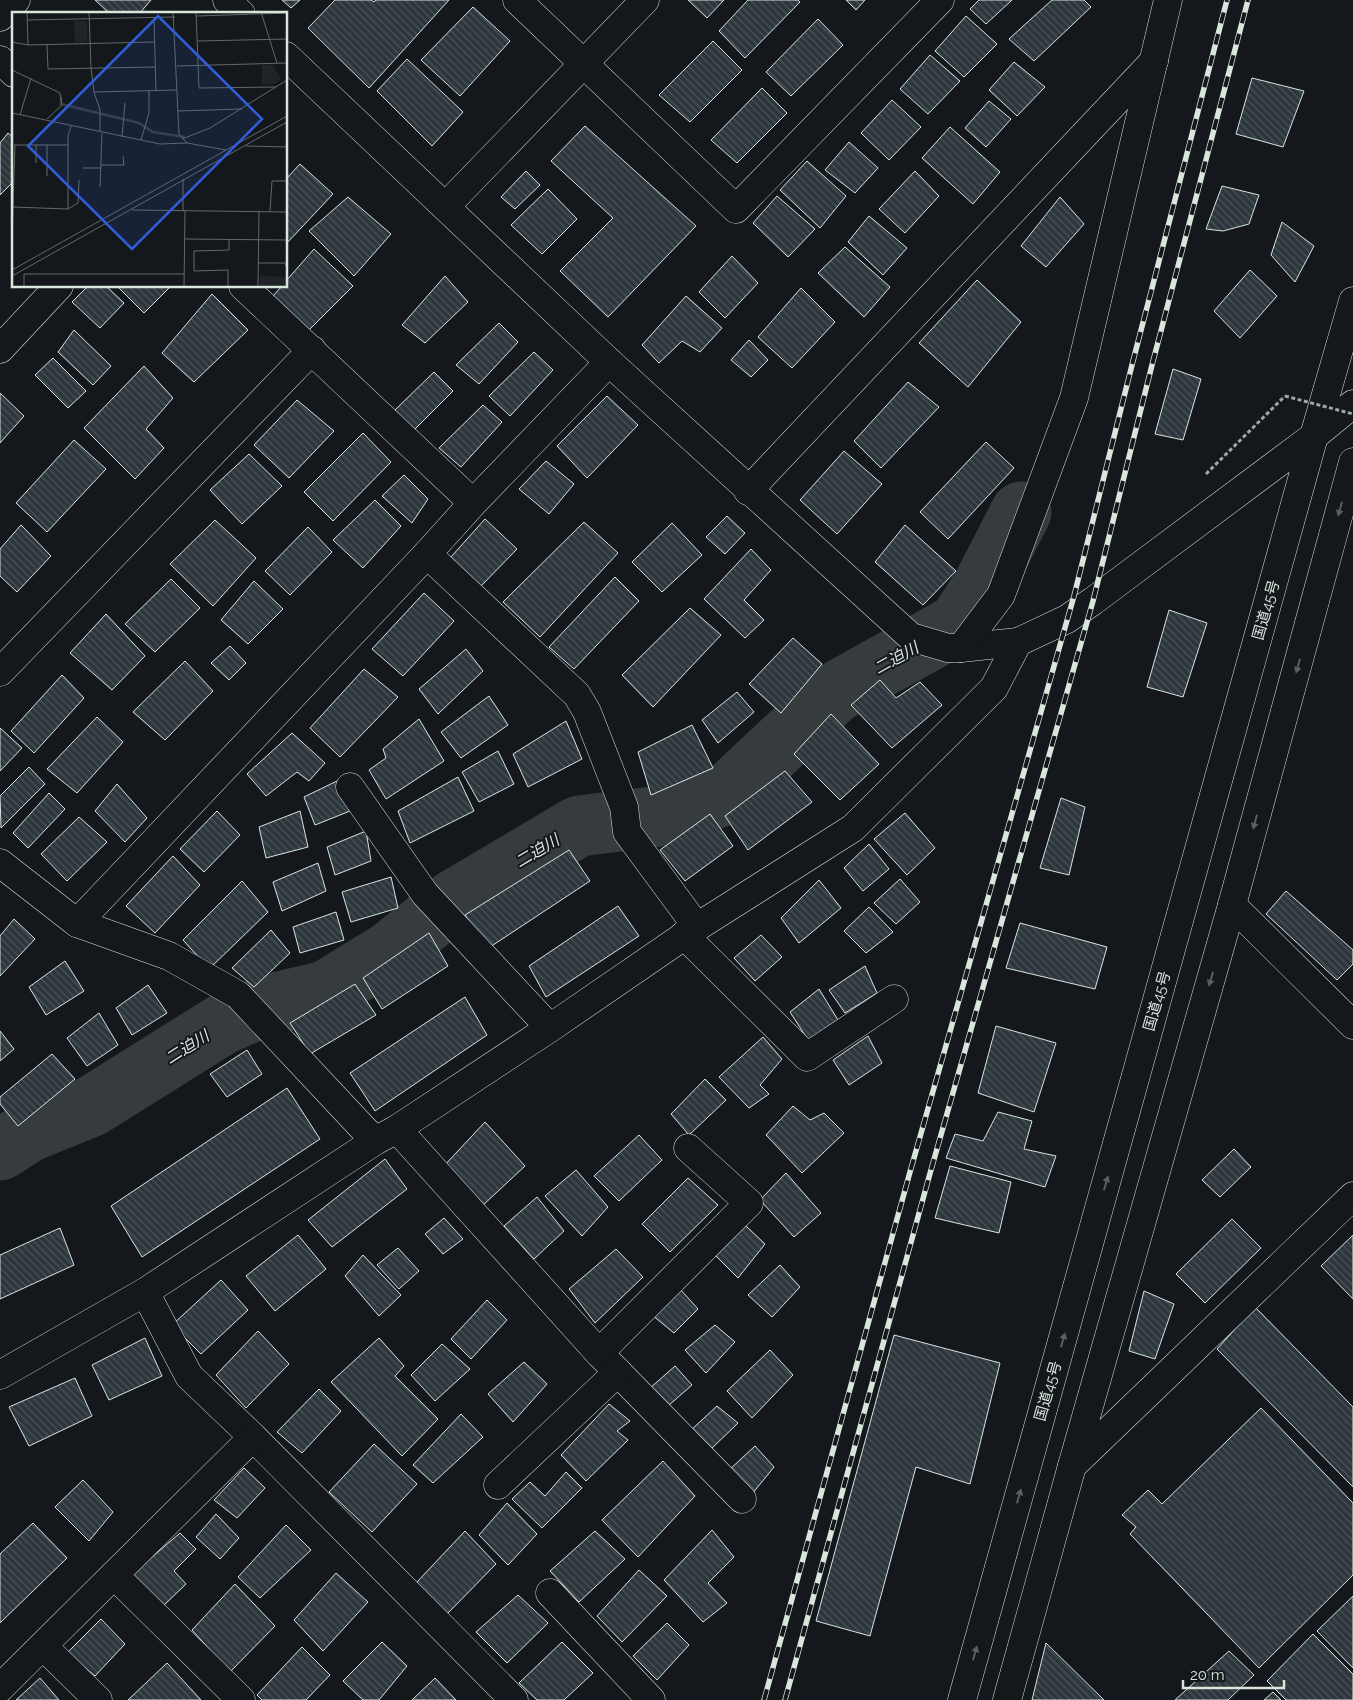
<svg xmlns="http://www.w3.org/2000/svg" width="1353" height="1700" font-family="Raleway,'Noto Sans JP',sans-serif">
  <defs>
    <pattern id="building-back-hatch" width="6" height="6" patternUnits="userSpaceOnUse" patternTransform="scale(1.25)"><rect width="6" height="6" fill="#2c363c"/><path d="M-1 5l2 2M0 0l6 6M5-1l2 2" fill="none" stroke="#4a5358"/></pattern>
  </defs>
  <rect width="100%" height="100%" fill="#14181c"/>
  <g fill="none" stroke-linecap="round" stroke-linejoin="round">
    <!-- river -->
    <path stroke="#363b3e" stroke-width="61" d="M0,1150l28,-18 64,-26 131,-82 44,-19 59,-14 65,-40 63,-51 125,-74 90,-11 58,-21 109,-102 122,-68 25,-38 38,-74"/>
  </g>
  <!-- building -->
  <g fill="url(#building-back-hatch)" stroke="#d8e6dc">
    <path d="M95,0h56l-12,14h-29z"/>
    <path d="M282,0h18l-9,8z"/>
    <path d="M335,0h36l3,2 2,-2h73l-80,88 -61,-60z"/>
    <path d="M688,0h36l-17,18z"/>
    <path d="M748,0h50l2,2 -55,56 -26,-27z"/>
    <path d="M846,0h19l-9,10z"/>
    <path d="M979,0h33l-26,24 -16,-15z"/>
    <path d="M1052,0h32l7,7 -57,54 -25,-22z"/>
    <path d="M473,7l37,34 -50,55 -39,-36z"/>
    <path d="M966,16l31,28 -33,33 -29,-26z"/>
    <path d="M818,19l25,26 -52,51 -25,-24z"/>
    <path d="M713,41l29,29 -52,52 -31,-27z"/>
    <path d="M930,55l30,26 -32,33 -28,-25z"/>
    <path d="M407,59l56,53 -31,34 -55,-55z"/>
    <path d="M1014,62l31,25 -28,29 -28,-26z"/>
    <path d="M1252,78l52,13 -21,56 -47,-13z"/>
    <path d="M762,88l25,25 -50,50 -26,-23z"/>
    <path d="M892,100l29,27 -32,33 -28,-27z"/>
    <path d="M989,101l22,18 -25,28 -21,-19z"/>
    <path d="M585,126l111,100 -88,91 -48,-46 53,-53 -62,-57z"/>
    <path d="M950,127l50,45 -27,32 -51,-46z"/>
    <path d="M8,133l6,5v43l-14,14v-52z"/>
    <path d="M849,142l29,26 -23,25 -30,-23z"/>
    <path d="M807,161l39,35 -26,32 -40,-38z"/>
    <path d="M300,164l33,30 -47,50v-65z"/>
    <path d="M526,171l14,14 -25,24 -14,-12z"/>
    <path d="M915,171l24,25 -34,37 -26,-24z"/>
    <path d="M1222,186l37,9 -10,29 -26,7 -17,-2z"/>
    <path d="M548,189l29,30 -35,35 -31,-29z"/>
    <path d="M777,196l38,33 -27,28 -35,-34z"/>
    <path d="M348,197l43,37 -37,42 -45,-45z"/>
    <path d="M1060,197l24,27 -38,43 -25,-21z"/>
    <path d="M869,216l38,32 -24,27 -35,-33z"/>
    <path d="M1282,222l32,24 -19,36 -24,-27z"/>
    <path d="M845,247l45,40 -26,30 -46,-44z"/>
    <path d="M314,249l39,37 -44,44 -36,-34 9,-10h4v-5z"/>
    <path d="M732,256l26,27 -33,35 -26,-26z"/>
    <path d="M1250,270l27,26 -37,42 -26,-27z"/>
    <path d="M445,276l23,26 -43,41 -23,-18z"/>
    <path d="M977,280l44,42 -53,65 -49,-44z"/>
    <path d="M88,286h18l18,17 -24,25 -28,-26z"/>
    <path d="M117,286h54l-27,27z"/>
    <path d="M801,288l34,34 -43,46 -34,-31z"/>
    <path d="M212,294l36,36 -54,52 -32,-29z"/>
    <path d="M686,296l36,32 -22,24 -18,-11 -23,22 -17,-18z"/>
    <path d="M499,323l19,19 -39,42 -23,-19z"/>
    <path d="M74,330l37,36 -18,19 -35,-33z"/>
    <path d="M749,340l19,20 -17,17 -20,-17z"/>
    <path d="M534,352l19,18 -43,46 -21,-20z"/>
    <path d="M53,358l33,33 -18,17 -33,-33z"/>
    <path d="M144,366l29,32 -27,31 18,19 -29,31 -51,-51z"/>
    <path d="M1173,369l28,10 -18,61 -28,-6z"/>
    <path d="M434,372l19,19 -38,38 -21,-18z"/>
    <path d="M908,382l31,25 -58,61 -27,-27z"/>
    <path d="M0,393l24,23 -24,27z"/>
    <path d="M607,396l31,29 -51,53 -30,-32z"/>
    <path d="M297,400l37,31 -45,47 -35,-33z"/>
    <path d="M483,405l19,17 -41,45 -22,-19z"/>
    <path d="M363,433l28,29 -58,59 -29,-29z"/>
    <path d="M74,440l32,29 -59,63 -31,-29z"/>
    <path d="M986,442l28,26 -66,71 -28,-27z"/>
    <path d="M844,451l38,33 -45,50 -37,-34z"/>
    <path d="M249,454l33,32 -40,38 -32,-34z"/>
    <path d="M546,461l28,23 -25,30 -30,-25z"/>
    <path d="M404,475l24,24 -16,24 -30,-27z"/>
    <path d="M375,500l26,26 -38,42 -30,-28z"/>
    <path d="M727,516l18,17 -20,21 -19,-17z"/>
    <path d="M485,519l32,30 -36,37 -31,-28z"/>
    <path d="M215,520l41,38 -43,48 -43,-42z"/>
    <path d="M584,522l34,31 -78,84 -37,-35z"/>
    <path d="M672,523l30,32 -40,37 -30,-30z"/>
    <path d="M21,525l30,31 -34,36 -17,-16v-27z"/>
    <path d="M905,525l51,46 -33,34 -48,-43z"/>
    <path d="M308,527l24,25 -42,43 -25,-24z"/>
    <path d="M751,549l20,21 -27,30 20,20 -19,18 -41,-39z"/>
    <path d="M615,577l24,24 -65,68 -25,-22z"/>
    <path d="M171,579l29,29 -45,44 -30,-28z"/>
    <path d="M254,581l29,28 -35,35 -27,-24z"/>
    <path d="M424,593l30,28 -51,55 -31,-27z"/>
    <path d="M690,608l31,27 -68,72 -31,-32z"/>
    <path d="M1169,610l38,13 -24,74 -36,-10z"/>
    <path d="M106,614l39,42 -33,34 -42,-37z"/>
    <path d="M793,638l29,26 -41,49 -32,-29z"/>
    <path d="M230,646l16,17 -17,17 -18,-17z"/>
    <path d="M466,649l17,22 -45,43 -19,-25z"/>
    <path d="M185,661l28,30 -48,49 -32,-28z"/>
    <path d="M364,669l34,28 -58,60 -30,-29z"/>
    <path d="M62,675l22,23 -50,55 -23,-22z"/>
    <path d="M880,680l16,18 24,-16 22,23 -50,43 -41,-43z"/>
    <path d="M737,692l17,20 -36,31 -16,-23z"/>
    <path d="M489,696l19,29 -47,33 -20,-26z"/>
    <path d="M831,714l48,50 -39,36 -46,-46z"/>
    <path d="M97,717l26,25 -46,51 -30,-24z"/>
    <path d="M419,719l25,42 -58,38 -17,-29 17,-12 -3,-9z"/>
    <path d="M566,721l16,38 -54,28 -15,-33z"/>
    <path d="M692,725l21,43 -62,27 -13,-43z"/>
    <path d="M0,728l22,20 -22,23z"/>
    <path d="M292,733l33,30 -16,18 -12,-9 -31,24 -19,-22z"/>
    <path d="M498,751l16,33 -35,18 -17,-30z"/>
    <path d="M29,767l16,17 -44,44 -1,-32z"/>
    <path d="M785,771l27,31 -64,48 -23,-34z"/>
    <path d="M458,777l16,34 -64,32 -12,-32z"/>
    <path d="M339,780l11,31 -35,14 -11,-28z"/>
    <path d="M117,784l30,34 -22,24 -30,-31z"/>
    <path d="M49,793l16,16 -37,39 -15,-15z"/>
    <path d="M1061,798l24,9 -16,68 -29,-7z"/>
    <path d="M217,811l23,24 -36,37 -24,-23z"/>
    <path d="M300,811l8,36 -42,11 -7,-31z"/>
    <path d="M905,813l30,35 -28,27 -33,-36z"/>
    <path d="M710,814l23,32 -48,35 -25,-31z"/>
    <path d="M79,817l28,25 -40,39 -26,-27z"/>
    <path d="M366,831l5,30 -36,14 -8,-28z"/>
    <path d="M869,844l20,25 -26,22 -19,-23z"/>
    <path d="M569,850l21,31 -103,68 -22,-34z"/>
    <path d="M173,856l27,29 -45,48 -29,-27z"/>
    <path d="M318,863l8,28 -44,20 -9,-29z"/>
    <path d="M391,877l7,31 -47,14 -9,-30z"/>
    <path d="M900,879l20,23 -24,22 -22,-21z"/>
    <path d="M819,880l22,28 -42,35 -18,-25z"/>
    <path d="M242,881l26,31 -59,57 -26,-29z"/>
    <path d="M1286,891l67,59v14l-16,16 -71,-66z"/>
    <path d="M618,906l21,30 -93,61 -17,-31z"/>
    <path d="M869,907l24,25 -27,21 -22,-22z"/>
    <path d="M336,912l8,28 -44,13 -7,-26z"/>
    <path d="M14,919l21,20 -35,37v-40z"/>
    <path d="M1020,923l87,24 -12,42 -89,-21z"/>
    <path d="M271,930l19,23 -36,34 -22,-19z"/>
    <path d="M429,933l19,33 -66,43 -19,-31z"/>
    <path d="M761,935l21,22 -27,24 -21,-23z"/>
    <path d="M65,961l19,30 -38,24 -17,-28z"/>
    <path d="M865,966l12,27 -32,20 -16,-23z"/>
    <path d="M355,984l21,31 -66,39 -20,-31z"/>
    <path d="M148,985l19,28 -35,22 -16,-27z"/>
    <path d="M819,989l19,31 -30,20 -18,-28z"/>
    <path d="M465,997l22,38 -112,76 -25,-38z"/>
    <path d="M99,1013l19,32 -31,21 -20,-28z"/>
    <path d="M996,1026l60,17 -22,69 -56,-19z"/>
    <path d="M0,1031l14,18 -14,12z"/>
    <path d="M868,1036l14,27 -33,22 -16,-25z"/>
    <path d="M763,1037l19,22 -22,26 9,9 -20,14 -30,-31z"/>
    <path d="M247,1050l15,24 -35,23 -17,-23z"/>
    <path d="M52,1054l23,25 -57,47 -18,-22v-7z"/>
    <path d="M705,1079l21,21 -37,35 -18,-21z"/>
    <path d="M287,1088l33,51 -178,118 -31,-51z"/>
    <path d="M793,1106l17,14 14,-7 20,20 -42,40 -36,-38z"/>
    <path d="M998,1112l34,9 -8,28 32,7 -11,31 -99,-29 9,-24 28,7z"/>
    <path d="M485,1122l40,44 -44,41 -39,-39z"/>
    <path d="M639,1135l23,25 -43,41 -25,-25z"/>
    <path d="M1234,1149l17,18 -31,30 -18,-17z"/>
    <path d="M385,1159l22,30 -75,58 -24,-27z"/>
    <path d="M950,1166l61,16 -12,51 -64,-15z"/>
    <path d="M576,1170l32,37 -26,29 -37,-40z"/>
    <path d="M786,1173l35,40 -27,24 -34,-37z"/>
    <path d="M688,1178l30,27 -48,47 -28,-28z"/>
    <path d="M537,1197l27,34 -30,28 -30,-33z"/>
    <path d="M444,1218l19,21 -20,15 -18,-20z"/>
    <path d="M1232,1219l29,29 -56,55 -29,-29z"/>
    <path d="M746,1226l19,18 -27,34 -22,-22z"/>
    <path d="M60,1228l14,37 -74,34v-44z"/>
    <path d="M298,1235l28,34 -51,42 -29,-35z"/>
    <path d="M1353,1235v64l-32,-33z"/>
    <path d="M398,1248l21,23 -20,18 -22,-24z"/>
    <path d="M616,1249l27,28 -48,46 -26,-34z"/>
    <path d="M363,1255l38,40 -22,21 -34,-40z"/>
    <path d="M780,1265l20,22 -28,30 -24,-22z"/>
    <path d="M221,1280l27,30 -47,44 -29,-29z"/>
    <path d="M679,1288l19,21 -24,24 -22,-18z"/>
    <path d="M1144,1291l30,13 -19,55 -26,-8z"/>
    <path d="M487,1300l20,20 -36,39 -20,-20z"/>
    <path d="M1255,1307l98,100v80l-136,-138z"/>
    <path d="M715,1325l20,17 -29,31 -21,-23z"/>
    <path d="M258,1331l31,33 -43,44 -30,-33z"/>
    <path d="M894,1335l106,28 -30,121 -54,-17 -46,169 -54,-15z"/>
    <path d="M145,1338l17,38 -53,24 -17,-35z"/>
    <path d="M379,1338l25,28 -9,10 43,43 -36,37 -71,-74z"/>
    <path d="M442,1344l28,25 -35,32 -24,-26z"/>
    <path d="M770,1350l23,25 -41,43 -25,-27z"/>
    <path d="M524,1362l23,22 -34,38 -25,-28z"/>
    <path d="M675,1366l17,19 -24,21 -19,-17z"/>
    <path d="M75,1378l17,38 -63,30 -20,-39z"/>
    <path d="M319,1389l22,22 -39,42 -25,-21z"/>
    <path d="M609,1404l21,17 -13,10 11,9 -42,41 -25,-26z"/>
    <path d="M717,1406l21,17 -29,28 -19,-20z"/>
    <path d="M1261,1408l92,95v72l-94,93 -129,-134 6,-7 -14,-12 26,-25 14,14z"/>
    <path d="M461,1414l22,23 -50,46 -20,-18z"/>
    <path d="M374,1444l43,40 -45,48 -43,-40z"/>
    <path d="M755,1446l19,21 -22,27 -24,-23z"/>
    <path d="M663,1461l32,35 -57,61 -36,-37z"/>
    <path d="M244,1468l21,20 -28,30 -23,-18z"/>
    <path d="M566,1472l16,16 -40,40 -30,-29 18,-17 15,14z"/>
    <path d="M83,1480l30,32 -24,29 -34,-34z"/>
    <path d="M507,1503l30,31 -29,31 -29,-30z"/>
    <path d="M216,1514l23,24 -19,21 -24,-22z"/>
    <path d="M33,1523l34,35 -67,65v-69z"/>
    <path d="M286,1525l25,25 -51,48 -22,-21z"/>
    <path d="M712,1530l22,27 -26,26 19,20 -24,19 -39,-42z"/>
    <path d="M465,1531l31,33 -49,50 -31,-31z"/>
    <path d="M595,1531l30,28 -46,43 -29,-31z"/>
    <path d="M180,1533l16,16 -22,22 12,13 -24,23 -32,-31z"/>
    <path d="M639,1570l28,26 -45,46 -25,-26z"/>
    <path d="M336,1573l32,29 -45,49 -29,-31z"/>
    <path d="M235,1584l40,42 -45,46 -38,-42z"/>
    <path d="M518,1595l30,28 -41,40 -31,-31z"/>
    <path d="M1353,1596v72l-36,-37z"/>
    <path d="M101,1619l24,25 -30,32 -28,-23z"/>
    <path d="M667,1623l22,22 -32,35 -24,-24z"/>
    <path d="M1313,1634l40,40v26h-67l-19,-19z"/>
    <path d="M382,1642l25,24 -28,34h-16l-20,-19z"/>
    <path d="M562,1642l31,31 -29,27h-27l-18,-17z"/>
    <path d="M1046,1643l58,57h-72z"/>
    <path d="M302,1647l28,28 -24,25h-44l-5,-5z"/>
    <path d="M1229,1651l25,24 -26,25h-53z"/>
    <path d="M167,1663l34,37h-73z"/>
    <path d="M40,1678l19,22h-43z"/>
    <path d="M435,1678l21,22h-44z"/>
    <path d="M1273,1692l8,8h-17z"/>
  </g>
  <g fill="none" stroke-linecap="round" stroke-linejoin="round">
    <!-- minor casing -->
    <g stroke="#d8e6dc" stroke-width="29">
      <g id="minor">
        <path d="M227,0l14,14"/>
        <path d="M517,0l219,209 204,-209"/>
        <path d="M0,17l16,-17"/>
        <path d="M286,56l323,306 302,275 37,11h13l57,-6"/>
        <path d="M0,60l14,13"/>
        <path d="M446,206l199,-206"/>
        <path d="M243,286l230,217"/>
        <path d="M0,349l59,-63"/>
        <path d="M748,491l406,-430"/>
        <path d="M427,554l150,141 10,17 37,95 3,25 70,95"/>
        <path d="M961,648l40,-53 73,-197 94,-398"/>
        <path d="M0,672l312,-322"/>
        <path d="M350,787l75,107 125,134"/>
        <path d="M0,863l77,60 92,33 69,39 137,146"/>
        <path d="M1232,905l121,120"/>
        <path d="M77,923l350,-369 46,-51 136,-141"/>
        <path d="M684,935l123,122 87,-58"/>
        <path d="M397,1129l202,224 143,146"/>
        <path d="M145,1292l44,84 64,61 261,263"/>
        <path d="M599,1353l150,-150 -61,-55"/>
        <path d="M0,1375l145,-83 230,-151 22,-12 153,-101 147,-101 156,-99 141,-140 24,-46 49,-23 26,-18 221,-165 39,-32"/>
        <path d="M1072,1466l281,-270"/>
        <path d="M498,1485l120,-113"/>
        <path d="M114,1575l127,125"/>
        <path d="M550,1593l101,107"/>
        <path d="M43,1646l55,54"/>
        <path d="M0,1688l253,-251"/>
      </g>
    </g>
    <!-- highway casing -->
    <g stroke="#d8e6dc" stroke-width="29">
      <g id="highway">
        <path d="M962,1700l352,-1264 39,-135"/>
        <path d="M1007,1700l65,-234 160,-561 121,-443"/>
      </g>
    </g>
    <!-- path -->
    <path stroke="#9da8a2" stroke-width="3" stroke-dasharray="4 2.5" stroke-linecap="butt" d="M1206,474l79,-78"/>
    <!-- minor -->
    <use href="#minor" stroke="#14181c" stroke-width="28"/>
    <!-- highway -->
    <use href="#highway" stroke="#14181c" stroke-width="28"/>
    <!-- rail casing -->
    <g stroke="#d8e6dc" stroke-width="5.5">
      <g id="rail">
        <path d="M764,1700l146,-528 164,-576 59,-235 94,-361"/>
        <path d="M785,1700l144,-523 164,-576 59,-236 96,-365"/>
      </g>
    </g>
    <!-- rail -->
    <use href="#rail" stroke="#14181c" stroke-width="4" stroke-dasharray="11" stroke-linecap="butt"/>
    <!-- path-bridge -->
    <path stroke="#9da8a2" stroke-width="3" stroke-dasharray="4 2.5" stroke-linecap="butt" d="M1285,396l68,18"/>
  </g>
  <!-- one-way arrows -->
  <defs><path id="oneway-solid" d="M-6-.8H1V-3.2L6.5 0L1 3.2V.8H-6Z" transform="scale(1.25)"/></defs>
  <g fill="#59605f">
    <use href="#oneway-solid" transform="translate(1340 509) rotate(105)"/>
    <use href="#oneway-solid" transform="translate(1298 666) rotate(105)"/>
    <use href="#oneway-solid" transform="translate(1255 822) rotate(105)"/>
    <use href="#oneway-solid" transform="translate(1211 979) rotate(106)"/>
    <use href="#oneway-solid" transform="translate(1106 1183) rotate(-74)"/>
    <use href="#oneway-solid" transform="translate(1063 1340) rotate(-74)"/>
    <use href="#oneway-solid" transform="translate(1019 1496) rotate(-74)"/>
    <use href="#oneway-solid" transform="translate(975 1653) rotate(-74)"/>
  </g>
  <g text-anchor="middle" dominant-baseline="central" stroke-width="4" stroke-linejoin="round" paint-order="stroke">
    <!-- street labels -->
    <g font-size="15" fill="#d8e6dc" stroke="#14181c">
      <text transform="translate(1266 610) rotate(-74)">国道45号</text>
      <text transform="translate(1157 1001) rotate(-74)">国道45号</text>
      <text transform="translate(1048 1391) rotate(-74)">国道45号</text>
    </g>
    <!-- water labels -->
    <g font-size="16" font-style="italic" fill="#d8e6dc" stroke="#14181c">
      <text transform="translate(896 658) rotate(-29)">二迫川</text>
      <text transform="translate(537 851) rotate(-31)">二迫川</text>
      <text transform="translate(187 1047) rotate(-32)">二迫川</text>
    </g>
  </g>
  <!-- overview -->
  <g transform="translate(12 12)">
    <rect width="275" height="275" fill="#14181c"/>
    <path d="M62,9h13v21l-12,1zM250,53h11l8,14 -7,5 -12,1zM248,264l27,1v10h-27z" fill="#202428"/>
    <path fill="none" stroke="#363b3e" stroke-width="2.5" d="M49,85v7l78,19 14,9 32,5"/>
    <path fill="none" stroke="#626a69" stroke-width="1" d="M15,0l1,33M77,0l2,56 3,24 6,18v22M161,0l6,122 8,9M184,0l3,76 77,-1M249,0l16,51M185,4l90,-3M142,6l2,73M15,8l148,-3M186,29l89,-2M0,30l16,3 126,-3M35,33l1,24 107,-2M165,54l110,-3M0,58l48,23 2,12 -15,14M82,80l83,-2M166,99l64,-2M0,101l148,31 27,-1 39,7M8,103l11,-37M110,125l3,-34M170,127l28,-11 77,-48M129,128l8,-27v-22M2,133h54M24,133v18M35,133v31M234,134l41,1M89,153h23l-1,-9M71,156h18M171,167v32M88,175l2,-54M0,195l56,2v-73l3,-10M56,197l10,-6 1,-23M120,198l155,2M258,199l2,-30h15M0,226l3,-93M173,227l102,1M246,251h27l2,5M0,258l275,-154M0,264l275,-154M12,275v-13h160M172,275l1,-76M216,275v-17l-34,1v-20l35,-1v-11M246,275l1,-76"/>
    <path fill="#305dd8" fill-opacity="0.15" stroke="#305dd8" stroke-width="2.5" d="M146,4l104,103 -130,130 -104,-103z"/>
    <rect width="275" height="275" fill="none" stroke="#d8e6dc" stroke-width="2.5"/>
  </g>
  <!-- scale -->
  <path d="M1183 1680v8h101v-8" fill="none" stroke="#d8e6dc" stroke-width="2.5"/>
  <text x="1190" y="1680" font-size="15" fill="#d8e6dc" stroke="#14181c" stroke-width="4" paint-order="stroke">20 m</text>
</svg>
